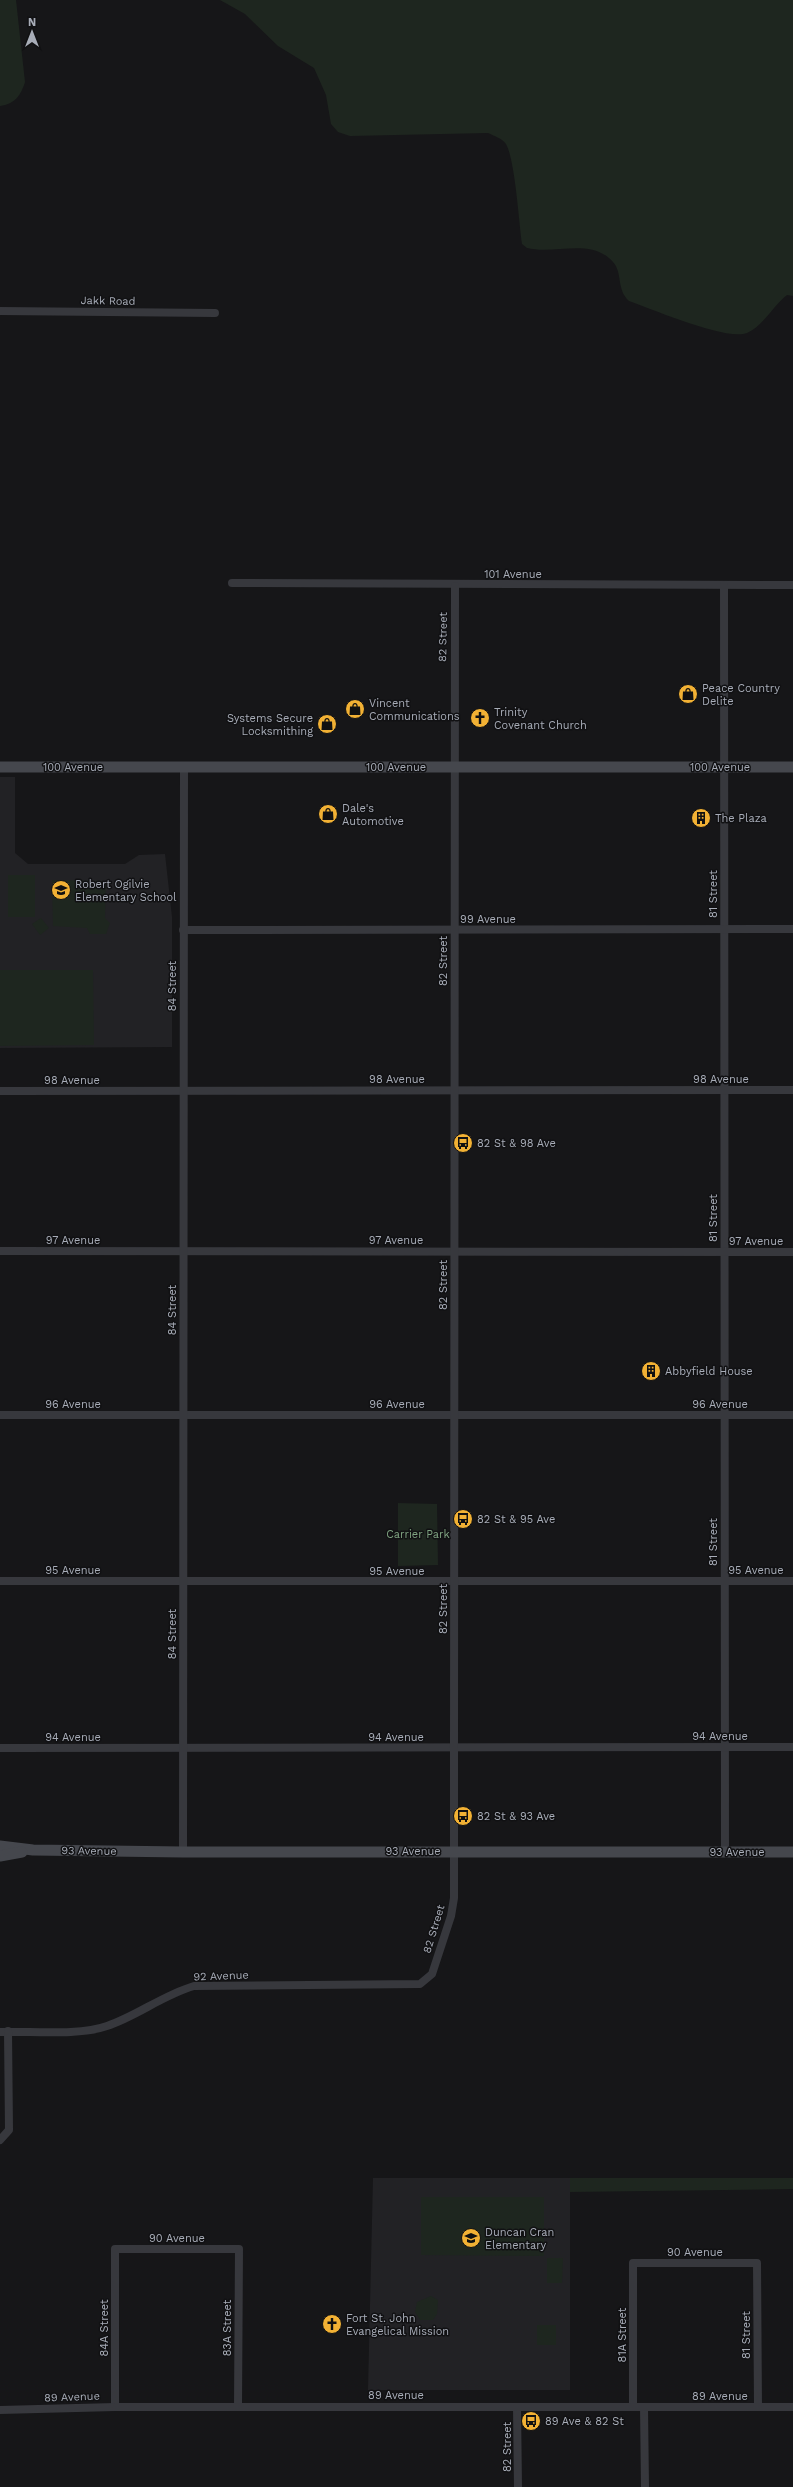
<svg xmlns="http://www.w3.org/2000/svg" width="793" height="2487" font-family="'Work Sans',sans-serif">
  <rect width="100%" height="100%" fill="#161618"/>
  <!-- built -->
  <g fill="#222225">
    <path d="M0,777h15v76l13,11h97l14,-9 26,-1 7,63v130l-172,1z"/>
    <path d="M373,2178h197v212h-202z"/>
  </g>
  <!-- green -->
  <g fill="#1e261f">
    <path d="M0,0h16l9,82c-4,13 -10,22 -25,24z"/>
    <path d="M220,0h573v296l-6,-1c-14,11 -24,31 -40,38 -21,8 -95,-24 -118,-32 -13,-12 -6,-28 -16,-39 -22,-25 -58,-7 -86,-14l-5,-4c-3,-21 -7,-84 -16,-100 -4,-6 -12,-8 -18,-11l-138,3 -12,-4 -7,-8 -5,-29 -12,-27 -36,-22 -33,-32z"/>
    <rect x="8" y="875" width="27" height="42"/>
    <path d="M52,880l54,1 -1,37 5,5 -4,11h-16l-3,-6 -34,-2z"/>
    <path d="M41,918l8,10 -9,7 -8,-11z"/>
    <path d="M0,970h93l1,75 -94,1z"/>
    <path d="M398,1503l39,1 1,61 -40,1z"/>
    <path d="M570,2178h223v11l-223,3z"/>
    <path d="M421,2197h123v59l-123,-1z"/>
    <path d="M547,2258h16l-1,25h-15z"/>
    <path d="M431,2296l7,4 -1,14 -4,6h-13l-5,-8 2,-10z"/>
    <rect x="537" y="2325" width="19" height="20"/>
  </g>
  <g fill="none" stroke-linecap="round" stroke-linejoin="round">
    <!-- minor -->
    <g stroke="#37383d" stroke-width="8">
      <path d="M0,311l215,2"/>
      <path d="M232,583l561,2"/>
      <path d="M724,585l1,1267"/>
      <path d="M183,930l610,-1"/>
      <path d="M0,1091l793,-1"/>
      <path d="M0,1251l793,1"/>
      <path d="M0,1415h793"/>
      <path d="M0,1581h793"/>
      <path d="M0,1748l793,-1"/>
      <path d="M183,1852l1,-1084"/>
      <path d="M0,2032c31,-1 79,4 107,-6 30,-10 56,-31 87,-40l226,-2 12,-10 19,-58 3,-18v-150l1,-1162"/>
      <path d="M0,2140l9,-10 -1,-99"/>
      <path d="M115,2407v-158h124l-1,158"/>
      <path d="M517,2407l1,80"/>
      <path d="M633,2407v-144h124l1,144"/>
      <path d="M644,2407l1,80"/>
      <path d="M0,2410l115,-3h678"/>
    </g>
    <!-- secondary -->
    <g stroke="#45474d" stroke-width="11">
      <path d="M0,767h793"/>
      <path d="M0,1846l33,4 150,2h610"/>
      <path d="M0,1856l22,-4"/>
    </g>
  </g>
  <!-- icons -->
  <defs>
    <g id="shop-disc" transform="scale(1)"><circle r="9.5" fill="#f2b134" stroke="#111113"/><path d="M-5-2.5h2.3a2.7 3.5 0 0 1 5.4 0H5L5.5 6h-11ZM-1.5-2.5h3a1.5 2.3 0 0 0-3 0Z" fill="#111"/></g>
    <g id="church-disc" transform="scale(1)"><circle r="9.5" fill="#f2b134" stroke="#111113"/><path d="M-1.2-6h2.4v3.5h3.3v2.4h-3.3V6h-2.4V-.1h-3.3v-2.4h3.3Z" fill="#111"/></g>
    <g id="building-disc" transform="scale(1)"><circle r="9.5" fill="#f2b134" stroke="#111113"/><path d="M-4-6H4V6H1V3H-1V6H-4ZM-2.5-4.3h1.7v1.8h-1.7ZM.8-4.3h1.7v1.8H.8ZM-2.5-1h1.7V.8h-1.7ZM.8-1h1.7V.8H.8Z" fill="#111"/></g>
    <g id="school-disc" transform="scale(1)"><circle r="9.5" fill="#f2b134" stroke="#111113"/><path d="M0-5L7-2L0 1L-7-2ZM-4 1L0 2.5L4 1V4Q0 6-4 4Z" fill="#111"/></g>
    <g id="bus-disc" transform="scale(1)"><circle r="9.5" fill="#f2b134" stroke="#111113"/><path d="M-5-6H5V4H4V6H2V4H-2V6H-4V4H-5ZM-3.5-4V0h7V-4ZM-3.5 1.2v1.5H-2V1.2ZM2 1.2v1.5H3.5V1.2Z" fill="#111"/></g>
  </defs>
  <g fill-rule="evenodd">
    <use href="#shop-disc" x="688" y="694"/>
    <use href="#shop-disc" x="355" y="709"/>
    <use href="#church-disc" x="480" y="718"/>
    <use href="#shop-disc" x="327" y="724"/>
    <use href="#shop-disc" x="328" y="814"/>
    <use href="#building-disc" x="701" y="818"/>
    <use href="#school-disc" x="61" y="890"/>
    <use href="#bus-disc" x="463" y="1143"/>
    <use href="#building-disc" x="651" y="1371"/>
    <use href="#bus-disc" x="463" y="1519"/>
    <use href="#bus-disc" x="463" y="1816"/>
    <use href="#school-disc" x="471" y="2238"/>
    <use href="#church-disc" x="332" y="2324"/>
    <use href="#bus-disc" x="531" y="2421"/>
  </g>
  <g text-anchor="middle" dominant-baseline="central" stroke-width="3" stroke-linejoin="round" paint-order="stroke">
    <!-- street labels -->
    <g font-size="11" fill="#a8adb8" stroke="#111113">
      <text transform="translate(108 301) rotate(1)">Jakk Road</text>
      <text x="513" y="574">101 Avenue</text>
      <text transform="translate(443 637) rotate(-89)">82 Street</text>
      <text x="73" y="767">100 Avenue</text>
      <text x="396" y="767">100 Avenue</text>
      <text x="720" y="767">100 Avenue</text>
      <text transform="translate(713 894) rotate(-90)">81 Street</text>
      <text x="488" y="919">99 Avenue</text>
      <text transform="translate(443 961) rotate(-90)">82 Street</text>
      <text transform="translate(172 986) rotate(-90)">84 Street</text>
      <text x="397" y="1079">98 Avenue</text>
      <text x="721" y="1079">98 Avenue</text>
      <text x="72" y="1080">98 Avenue</text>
      <text transform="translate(713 1218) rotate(-90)">81 Street</text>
      <text x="73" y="1240">97 Avenue</text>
      <text x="396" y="1240">97 Avenue</text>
      <text x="756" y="1241">97 Avenue</text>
      <text transform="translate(443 1285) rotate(-90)">82 Street</text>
      <text transform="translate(172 1310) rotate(-90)">84 Street</text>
      <text x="73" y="1404">96 Avenue</text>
      <text x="397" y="1404">96 Avenue</text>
      <text x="720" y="1404">96 Avenue</text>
      <text transform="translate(713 1542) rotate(-90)">81 Street</text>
      <text x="73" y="1570">95 Avenue</text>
      <text x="756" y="1570">95 Avenue</text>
      <text x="397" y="1571">95 Avenue</text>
      <text transform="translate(443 1609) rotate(-90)">82 Street</text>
      <text transform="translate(172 1634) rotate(-90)">84 Street</text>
      <text x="720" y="1736">94 Avenue</text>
      <text x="73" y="1737">94 Avenue</text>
      <text x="396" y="1737">94 Avenue</text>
      <text transform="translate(89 1851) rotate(1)">93 Avenue</text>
      <text x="413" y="1851">93 Avenue</text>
      <text x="737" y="1852">93 Avenue</text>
      <text transform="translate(434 1929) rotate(-73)">82 Street</text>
      <text transform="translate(221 1976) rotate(-2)">92 Avenue</text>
      <text x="177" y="2238">90 Avenue</text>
      <text x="695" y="2252">90 Avenue</text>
      <text transform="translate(104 2328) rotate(-90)">84A Street</text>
      <text transform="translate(227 2328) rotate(-90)">83A Street</text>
      <text transform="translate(622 2335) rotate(-90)">81A Street</text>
      <text transform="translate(746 2335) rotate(-90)">81 Street</text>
      <text x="396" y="2395">89 Avenue</text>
      <text x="720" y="2396">89 Avenue</text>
      <text transform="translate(72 2397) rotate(-2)">89 Avenue</text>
      <text transform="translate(507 2447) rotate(-90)">82 Street</text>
    </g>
    <!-- poi labels -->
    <g font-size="11" fill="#a8adb8" stroke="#111113" text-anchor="start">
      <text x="702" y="688">Peace Country<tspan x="702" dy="13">Delite</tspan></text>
      <text x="369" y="703">Vincent<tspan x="369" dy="13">Communications</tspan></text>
      <text x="494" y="712">Trinity<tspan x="494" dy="13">Covenant Church</tspan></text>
      <text x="313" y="718" text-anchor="end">Systems Secure<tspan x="313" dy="13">Locksmithing</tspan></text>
      <text x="342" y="808">Dale's<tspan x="342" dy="13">Automotive</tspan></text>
      <text x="715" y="818">The Plaza</text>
      <text x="75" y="884">Robert Ogilvie<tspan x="75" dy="13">Elementary School</tspan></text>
      <text x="477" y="1143">82 St &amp; 98 Ave</text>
      <text x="665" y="1371">Abbyfield House</text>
      <text x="477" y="1519">82 St &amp; 95 Ave</text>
      <text x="477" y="1816">82 St &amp; 93 Ave</text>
      <text x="485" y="2232">Duncan Cran<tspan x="485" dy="13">Elementary</tspan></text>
      <text x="346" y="2318">Fort St. John<tspan x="346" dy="13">Evangelical Mission</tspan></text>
      <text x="545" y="2421">89 Ave &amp; 82 St</text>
    </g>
    <!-- park labels -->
    <g font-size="11" fill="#7fa381" stroke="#111113">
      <text x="418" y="1534">Carrier Park</text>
    </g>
  </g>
  <!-- north arrow -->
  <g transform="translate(32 32)" stroke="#111113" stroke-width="3" paint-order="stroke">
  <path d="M0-3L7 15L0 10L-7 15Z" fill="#a8adb8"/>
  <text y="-6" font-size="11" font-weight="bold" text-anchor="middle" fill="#a8adb8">N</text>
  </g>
</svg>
